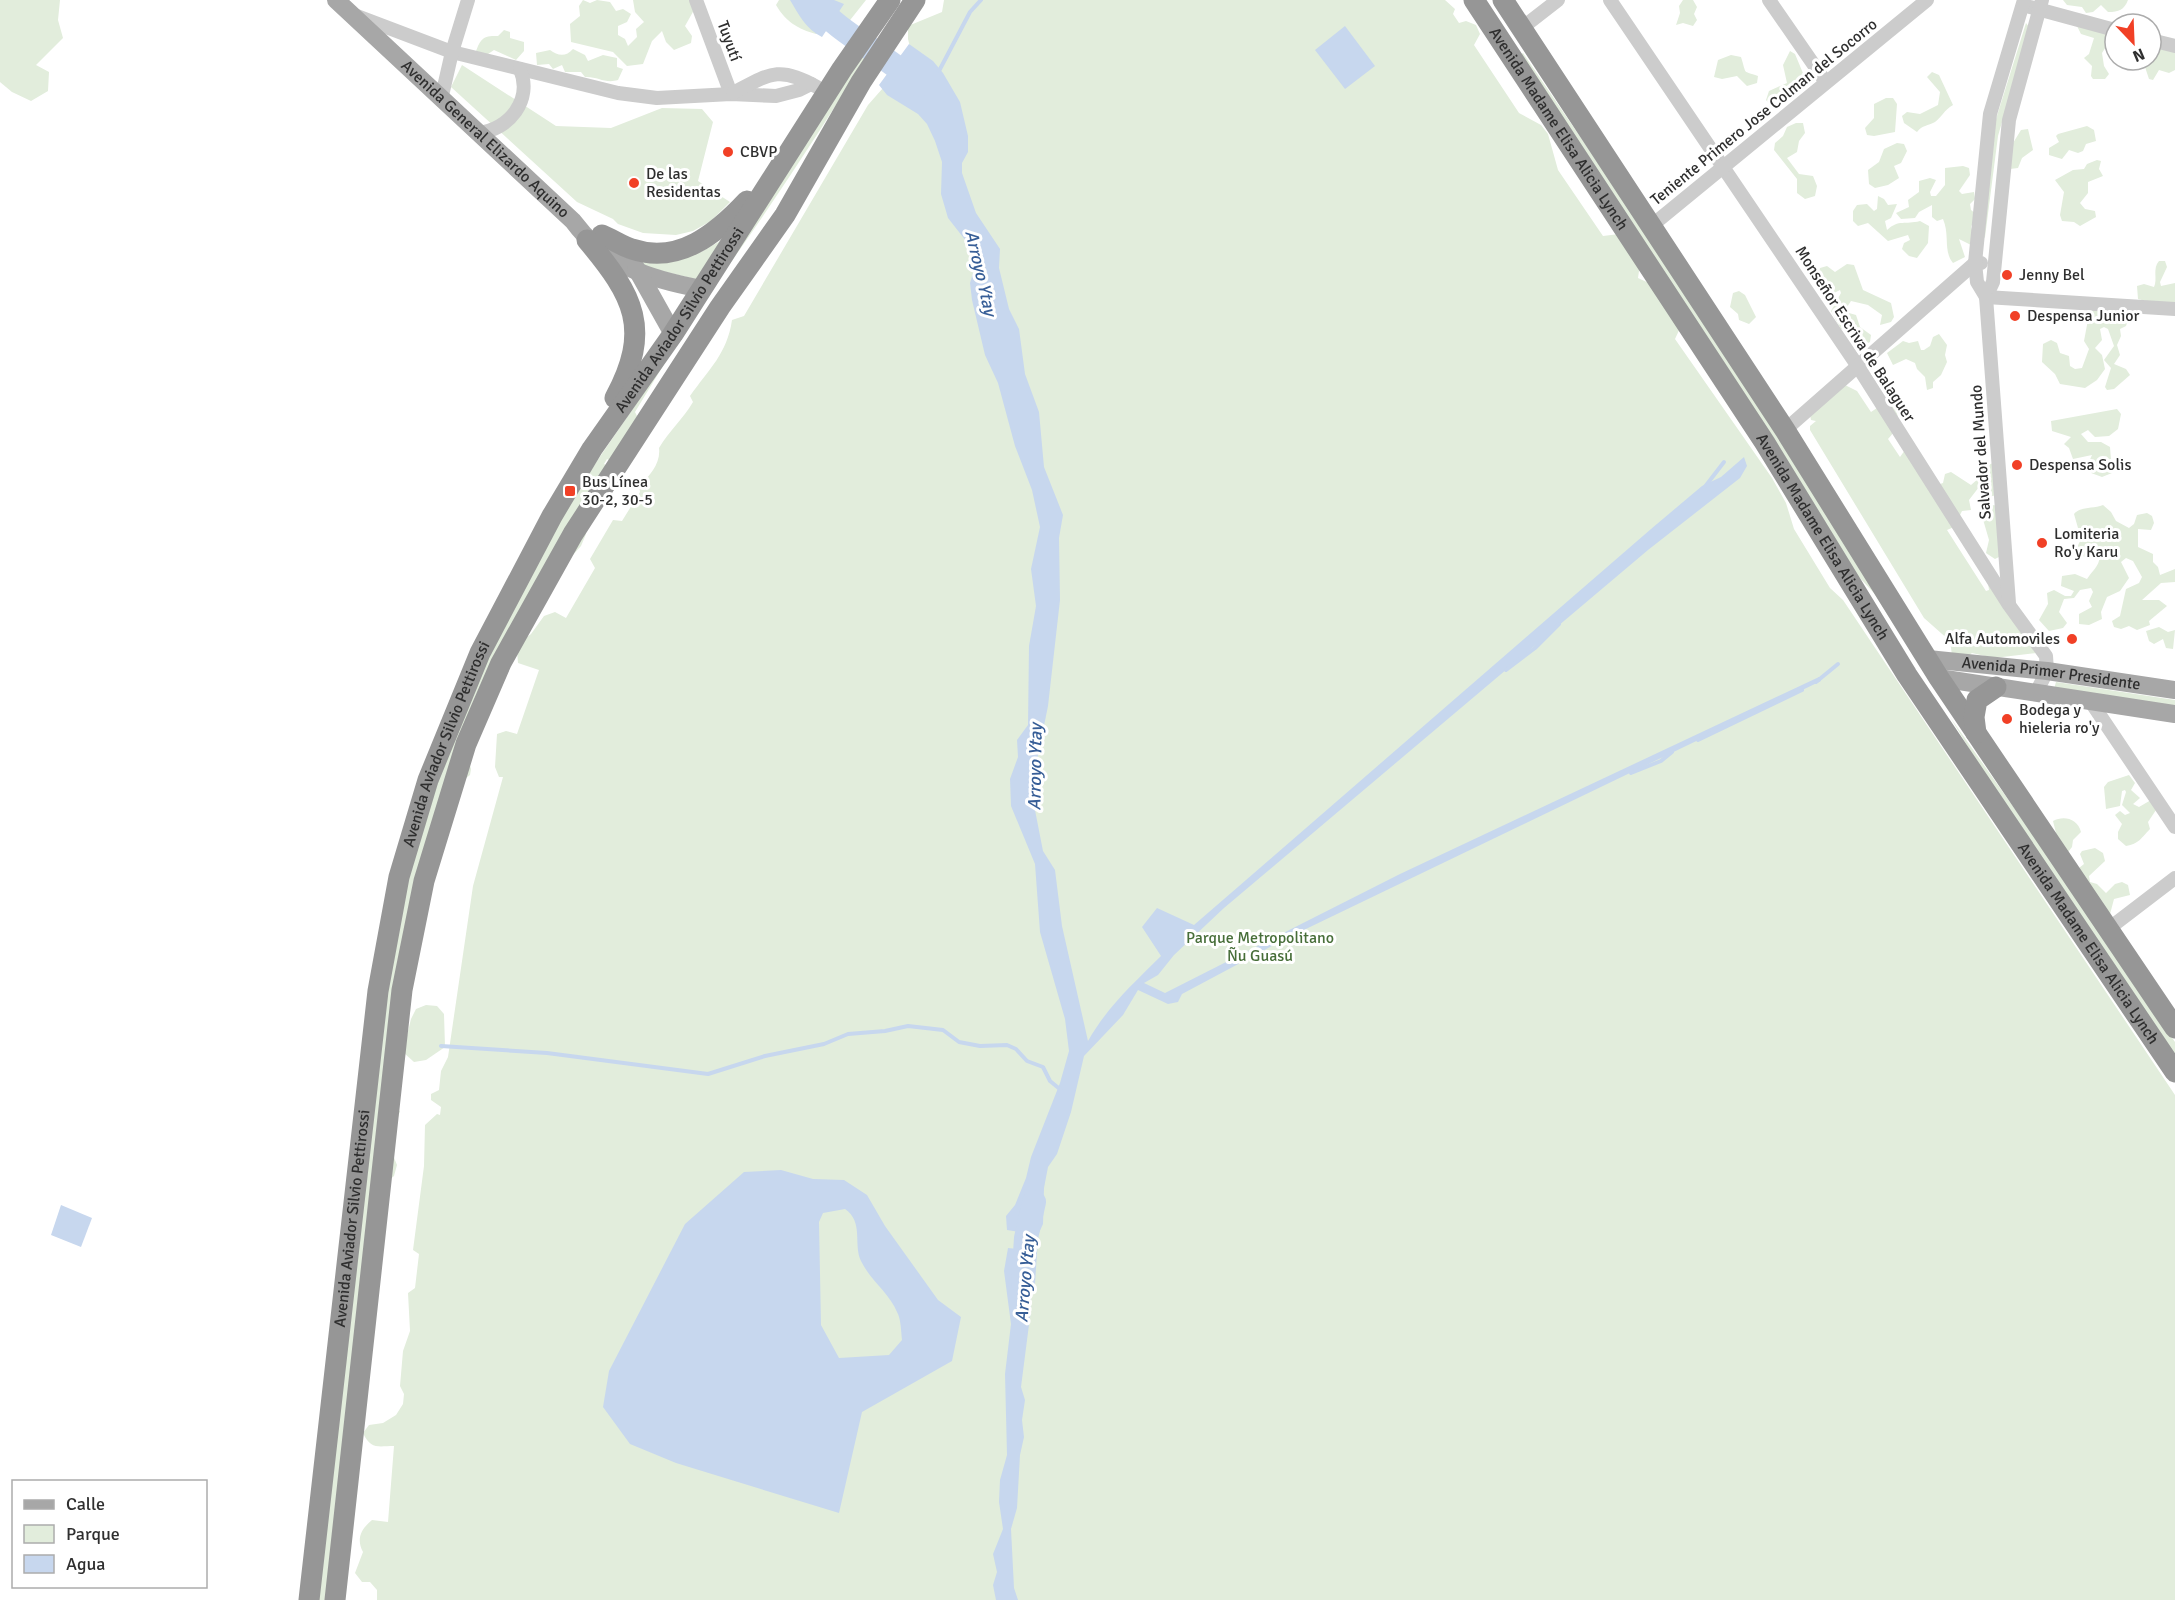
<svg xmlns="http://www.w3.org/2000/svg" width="2175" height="1600" font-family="Signika,sans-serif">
  <rect width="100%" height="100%" fill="#fff"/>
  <!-- green -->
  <g fill="#e2eddc">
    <path d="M0,0h60l-2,20 5,18 -27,27 13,7 -1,19 -17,10 -19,-9 -12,-10z"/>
    <path d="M583,0l7,3 7,-3 13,2 6,9 7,-2 8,5 -4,8 -9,4v9l7,4 3,7 9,-9 -1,-8 8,-7 -9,-10 -2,-12h62l-1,10 -9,16 7,10 -1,7 -17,7 -8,-8 -4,-11 -10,10 -9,23 -16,2 -14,-14 -42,-10 -1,-18 10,-8 -1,-10z"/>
    <path d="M779,0h87l-23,29 -9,-5 -18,10c-18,-5 -30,-12 -40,-29z"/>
    <path d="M944,0h501l10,9 -2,5 6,9 7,-2 10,4 4,9 -6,11 45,68 22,12 7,9 10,36 45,66 16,-2 21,30 -2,14 13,6 30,42 -6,13 97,139 14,25 8,26 36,59 13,12 332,495v505h-1798v-10l-7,-8h-8l-7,-9 8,-21c-7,-13 -2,-23 9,-32l16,2 6,-76c-16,0 -23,4 -31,-13l6,-8 14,-2 13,-8 7,-11 1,-10 -4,-8 3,-35 7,-20 -2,-38 7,-5 4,-34 -6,-4 11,-84 1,-41 12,-11 3,1 1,-8 -10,-7v-6l8,-4 2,-19 7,-14 25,-171 30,-109h-4l-4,-10 2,-33 9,-3 11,3 22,-64 -21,-7 -1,-12 5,-10 9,-7 13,-18 11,-4 11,6 29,-50 -5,-9 23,-39 9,1 18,-29 -1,-6c11,-10 22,-23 20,-38 10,-17 24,-29 34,-46l-3,-6c19,-27 37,-42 42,-76l12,-4 124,-211 44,-50 -4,-16v-13l34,-14z"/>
    <path d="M1683,0h10l4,7 -3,7 3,6 -4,6 -10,-3 -7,2 4,-12 -1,-7z"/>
    <path d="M2063,0h65c-4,10 -9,12 -20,12l-7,-7 -8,7 -7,1 -4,-6 -15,-2z"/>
    <path d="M2026,23l3,4 -31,109 -13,101 -3,3 9,-105z"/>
    <path d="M2076,24l39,6v12h-6l-7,11 2,13 5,8 -4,5h-12l-2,-3 1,-10 -8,-8 5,-4 5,-16 -13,-4z"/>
    <path d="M504,30l6,2v6l14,4v9l-8,9 -22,-10 -9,6 -10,-2c5,-14 7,-19 23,-18z"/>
    <path d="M869,47l2,2c-47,76 -95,150 -147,223l107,-175z"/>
    <path d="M2151,48l24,1v21l-6,3 -10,-3 -6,10 -4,-1 -6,-18 8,-1z"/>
    <path d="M573,49l12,6 3,6 15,-6 14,3v9l6,2 -5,11c-13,4 -21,-4 -33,-3l-4,-5h-16l-3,-7 -9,4 -4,-5 -12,1 -1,-12 14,-3c8,6 16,7 23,-1z"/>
    <path d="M1790,51l5,3 10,24 -22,20 -3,7h-10l-4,-5 3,-9 18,-8 -4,-18z"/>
    <path d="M1523,53l225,330 155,256 -29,-46 -16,-17 -338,-521z"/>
    <path d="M1731,55l10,2c6,19 1,13 17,19l-1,7 -10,3 -10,-10 -15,3 -8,-2 4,-17z"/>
    <path d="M462,65l94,61 55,2 51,-20 40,1 11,13 -15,59 32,21 -19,19 -18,10 -17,4 -33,-2 -25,-9 -5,-5 -36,-17 -126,-115z"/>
    <path d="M1932,72l7,3 14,30c-9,5 -12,13 -18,17 -7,4 -13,3 -18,10l-13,-9 -2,-7 5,-4 13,2 18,-9 2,-13 -13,-15z"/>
    <path d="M1886,98h7l4,6 -2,28 -21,4 -7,-1 -2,-7 9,-10v-14z"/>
    <path d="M1796,123h7l2,10 -6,8 -2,11 -10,6 12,16 14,2 4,10 -2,10 -10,3 -8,-6v-14l-23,-29 1,-7 8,-7 4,-9z"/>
    <path d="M2087,126l7,4 2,11 -10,3 -3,7 -5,2 -9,-3 -7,9 -13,-4v-7l10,-6 -3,-6 2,-2z"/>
    <path d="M2028,129l5,21 -11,8 -4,10 -8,1 3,-26 8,-13z"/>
    <path d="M1897,143l7,1 3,7 -6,12 -7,3 5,12 -11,7 -13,3 -6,-4 -1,-14 11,-8 5,-13z"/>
    <path d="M2097,160l4,1 -2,8 4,7 -15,6v11l-8,10 5,6 10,2 1,6 -16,9 -6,-4 -12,-1 -2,-6 4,-23 -9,-12 18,-10 11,-1 3,-5z"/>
    <path d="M1963,166l6,2 1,7 -11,16 3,3 12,-2 1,7 -5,5 1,6 5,4 -5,13 2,6 -2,12 -12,-6 6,18 -12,6c-10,-12 -3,-28 -10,-44l-6,2 -5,-4v-12l-13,7 -4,6 -14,1 -5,-6 13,-6 -1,-7 11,-8v-11l11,-3 6,2 -6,12 1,4h5l9,-11v-17z"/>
    <path d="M1878,196l6,3 4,6 9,-1 -6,14 -6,3 2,9c12,-11 18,-5 33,-9l9,5 -1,17 -11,15 -8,-2 -7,-7 2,-6 6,-3 -2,-5 -20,6 -20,-18 -10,3 -5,-5v-10l4,-6 10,-1 7,7 3,-2z"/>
    <path d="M722,240l-23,37 -4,2 -54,-13v-4l60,-10z"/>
    <path d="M2159,261h6l2,6 -7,15 1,4 14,-3v19l-21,1 -16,-4 -1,-13 7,-2 10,3c4,-8 -2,-18 5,-26z"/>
    <path d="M1847,264l7,1 9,25 28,13 3,14 -3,5 -11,3 2,-10 -14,-10 -17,-4 -4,6 2,6 7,2 4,12 11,8 -1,7 -10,5 -9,-5 -1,-10 -9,-3 -10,-18 10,-18 -1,-3 -10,5 -7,-1 -5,-19 2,-7 7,-2 8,6z"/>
    <path d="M1739,291l6,4 11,22 -7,7 -10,-4 -1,-6 -8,-7 3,-14z"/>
    <path d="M2090,309h27l3,7h7l1,4 -2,6 -6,3 1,7 -4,9 3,10 -6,9 12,5 4,6 -16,14 -7,1 -2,-3 6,-19 -7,-8 10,-14 -6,-17 -4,-2 -4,2 2,11 -7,8 7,7 3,14 -8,11 -12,8 -25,-4 -5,-10 -13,-12 1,-18 8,-4 6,3 3,10 9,3 1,10 5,3 7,-1 7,-19 -5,-8z"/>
    <path d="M1939,334l8,11 -2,10 2,7 -6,13 -8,7v6l-6,2 -2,-13 -8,-8 -2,-6 -9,-4 -13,6 -6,-12 16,-12 6,2 9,-2 3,9h3l6,-4 3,-9z"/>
    <path d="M669,356l-34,56 2,4 -24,46 -6,-3 -3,5 4,2 -21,56 -1,12 -5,12 -9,10 -25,8 -79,195 3,10 -1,6 -10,8 -25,62 -45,262 10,4 -11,34 8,20 -3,11 -20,17 -33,407h-24l56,-530 40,-231 97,-240 87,-138z"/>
    <path d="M1845,385l12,6 14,21 6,-4 4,-15c15,14 26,26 7,46l12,18 5,-7 32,35 6,-2 2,-9 6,-2 20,13 8,-7 3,-10 13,-6 1,33 -10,3 -7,-11 -10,13 2,10 -9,1 -8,16 -7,3 39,61 3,-1 -1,-7 49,70 -43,5 -22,-5 -6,4 -14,-2 -2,-14 -26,-23 -114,-188v-4l6,-5 -5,-1 -1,-5z"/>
    <path d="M2117,409l4,5 -3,15 -9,7 -14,1 -7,-7 -7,4 7,8h13l9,5 2,26 -10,4 -19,-7 -2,-7 7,1 4,-9 -19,4 -4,-11 -5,-4 7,-7 -19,-6 -1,-10z"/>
    <path d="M1994,505l3,2 8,47 -10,5 -9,-6 3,-13 -7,-24 2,-7z"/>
    <path d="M2103,505l8,7 5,9 13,7 5,-4 3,-9 10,-2 5,3 2,7 -3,7 -13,-1v18l15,7v8l5,5 2,8 15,-6v13l-14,1 -19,17h17l8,6 -18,15 1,4 -13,5 -8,-4 -8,3 -7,-2 -2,-6 8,-5 6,-27 13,-6 3,-6 -9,-16 -7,-3 -5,4 8,16 -9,13 -13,6 -6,15 1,7 -13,6 -10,-1v-10l13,-7 -3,-6 4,-9 -2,-4 -11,2 -6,8 -10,1 -5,13 8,11 -4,5 -14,3 -10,-11 9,-16 -1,-11 7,-3 11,6h6l3,-5 -13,-5 1,-10 13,-2 12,5c5,-8 15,-15 12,-26l-14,4 -6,-3c-5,-14 7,-16 15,-23l-5,-3h-11l-4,-14c7,-8 19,-5 29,-9z"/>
    <path d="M2159,627l9,5 7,-2 -2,19 -7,-1 -3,-9 -9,5 -5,-3 -3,-10z"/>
    <path d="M2056,682l119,18v7l-121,-18z"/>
    <path d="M1950,717l93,132 13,-16 -3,-12c11,-6 25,-2 28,11l-8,8 -1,7 -7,9 14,12 5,-4 -4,-10 2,-3 13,-3 8,5 2,8 -16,15 1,6 7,2 9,9 9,-9 7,-2 6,3 2,10 -16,4 -5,19 -35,-23 101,147v13l-184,-270z"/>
    <path d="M2129,775l6,8 -4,7 9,8 -7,6 6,3 12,-7 7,7 -10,15 2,7c-9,9 -11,15 -24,17l-8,-7v-7l4,-8 -7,-9 5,-4 5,4 5,-2 -8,-8 4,-13 -1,-2 -3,1 -2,15 -14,3 -2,-22 4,-5z"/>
    <path d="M426,1005l11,1 7,8 1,33 -19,13 -12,2 -11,-10 8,-33 5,-10z"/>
  </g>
  <!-- water -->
  <g fill="#c7d7ee" fill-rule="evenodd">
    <path d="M790,0h44l10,4 -22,33c-16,-8 -23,-22 -32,-37z"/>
    <path d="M1345,26l30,40 -30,23 -30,-39z"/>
    <path d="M909,44l24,17 10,12 17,29 8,34v16l-6,11v10l14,40 24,36 -1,19 10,41 10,20 6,45 14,38 5,55 19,48 -4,23 1,62 -12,106 -14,69v30l9,46 12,19 7,56 26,115c20,-35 44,-56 73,-85l-19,-29 15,-19 37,17 457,-396 51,-43 19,-9 23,-20 3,9 -7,12 -92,72 -424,358 -50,47 -16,20 -14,8 21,10 235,-119 419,-197 2,4 -538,259 -101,54 -4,8 -10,2 -30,-14 -15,25 -39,41 -13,56 -14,42 -9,13 -4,21 -1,36 -5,11 -31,-5 -1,-14 9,-11 11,-27 5,-21 29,-74 9,-32 -4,-32 -25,-87 -5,-68 -24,-58 -1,-27 8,-22 -1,-17 11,-15 1,-79 7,-40 -5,-37 9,-42 -8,-37 -17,-44 -17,-63 -13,-28 -13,-55 -2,-17 5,-16 -3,-12 -6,-14 -18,-23 -7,-24 1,-32 -7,-21 -8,-17 -9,-10 -31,-19 -8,-10z"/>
    <path d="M781,1170l32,9 31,1 23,15 18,31 53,74 23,17 -9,44 -90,51 -23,101 -163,-50 -46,-19 -27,-37 6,-36 76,-147 59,-52zM845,1209c19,13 8,35 16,52 9,19 29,33 36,51 4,7 4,19 5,28l-13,15 -50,3 -18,-33 -2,-103 4,-9z"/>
    <path d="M61,1205l31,13 -11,29 -30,-12z"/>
    <path d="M1008,1248l29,3 -6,21v37l-10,78 4,13 -3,20 2,17 -4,18 -3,53 -6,21 3,59 4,12h-22l-3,-15 4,-13 -4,-18 10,-25 -4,-27 1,-22 7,-25 -2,-81 6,-50 -7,-53z"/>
  </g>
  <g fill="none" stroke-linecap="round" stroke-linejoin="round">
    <!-- stream -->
    <g stroke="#c7d7ee" stroke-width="4">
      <path d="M939,71l31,-59 11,-12"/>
      <path d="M1704,488l20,-26"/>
      <path d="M1506,670l29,-22 24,-24"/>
      <path d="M1816,682l22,-18"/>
      <path d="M1698,740l104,-50"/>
      <path d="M1631,773l30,-12 11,-9"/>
      <path d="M441,1046l106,7 161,21 57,-18 59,-12 24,-10 37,-3 23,-5 35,4 16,12 21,4 27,-1 9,4 11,12 16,6 7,14 11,9"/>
    </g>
    <!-- river -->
    <g stroke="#c7d7ee" stroke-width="24">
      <path d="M810,0c31,34 74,54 109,85"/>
      <path d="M1023,1283l3,-45 8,-36"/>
    </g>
    <!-- minor -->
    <g stroke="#ccc" stroke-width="14">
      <path d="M696,0l35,94"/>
      <path d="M1610,0l247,365 152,240 37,51 1,15 -11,22"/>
      <path d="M1769,0l56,81"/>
      <path d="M2030,7l85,23"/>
      <path d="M357,16l95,36 166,41 39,5 74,-4 45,2 23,-6 12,-6"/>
      <path d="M1522,28l36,-28"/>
      <path d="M2151,40l24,6"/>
      <path d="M733,93c36,-19 46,-28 84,-6"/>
      <path d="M441,100l11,-48 16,-52"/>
      <path d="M478,133c31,-3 55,-33 42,-64"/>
      <path d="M1650,227l277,-227"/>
      <path d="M1986,297l7,-15 16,-162 33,-120"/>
      <path d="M1986,297l189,12"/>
      <path d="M1785,430l190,-167h6"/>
      <path d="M2009,603l-23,-306 -9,-15 -2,-19 15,-149 34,-114"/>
      <path d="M2091,702l84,125"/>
      <path d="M2107,930l68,-52"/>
    </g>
    <!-- major -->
    <g stroke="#a7a7a7" stroke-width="18">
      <path id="s1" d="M336,0l237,221c33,45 76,58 129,68"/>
      <path d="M636,268l37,66"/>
      <path id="s2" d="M1928,659l119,12 128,19"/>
      <path d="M1939,678l236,36"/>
    </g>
    <!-- highway -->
    <g stroke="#969696" stroke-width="21">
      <path id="s3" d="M1474,0l291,443 142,232 268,397"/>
      <path d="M1503,0l282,430 154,248 236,350"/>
      <path d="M602,235c10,4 20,11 30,14 47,16 85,-16 115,-48"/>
      <path d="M587,240c47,56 65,89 28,158"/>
      <path d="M1976,733l-2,-16 3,-17 19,-13"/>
      <path id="s4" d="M309,1600l69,-609 21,-114 29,-97 52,-127 72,-137 40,-67 81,-115 169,-265 48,-69"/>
      <path d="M335,1600l67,-610 22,-109 42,-137 35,-81 72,-129 147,-227 65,-92 76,-133 54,-82"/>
    </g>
  </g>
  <!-- markers -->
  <g fill="#f14026" stroke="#fff" stroke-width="2">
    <circle cx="728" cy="152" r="6"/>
    <circle cx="634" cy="183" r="6"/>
    <circle cx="2007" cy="275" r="6"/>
    <circle cx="2015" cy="316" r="6"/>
    <circle cx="2017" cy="465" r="6"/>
    <rect x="564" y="485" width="12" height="12" rx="3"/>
    <circle cx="2042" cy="543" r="6"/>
    <circle cx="2072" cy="639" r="6"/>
    <circle cx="2007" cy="719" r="6"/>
  </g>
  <g text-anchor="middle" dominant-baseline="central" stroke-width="6" stroke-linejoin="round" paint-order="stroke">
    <!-- street labels -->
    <g font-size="16" fill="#2f2f2f" stroke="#fff">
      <text transform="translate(729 41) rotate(70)">Tuyutí</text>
      <text transform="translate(1764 112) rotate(-39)">Teniente Primero Jose Colman del Socorro</text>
      <text stroke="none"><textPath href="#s3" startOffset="154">Avenida Madame Elisa Alicia Lynch</textPath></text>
      <text stroke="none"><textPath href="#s1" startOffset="204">Avenida General Elizardo Aquino</textPath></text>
      <text stroke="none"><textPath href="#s4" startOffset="1356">Avenida Aviador Silvio Pettirossi</textPath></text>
      <text transform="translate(1855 334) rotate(57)">Monseñor Escriva de Balaguer</text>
      <text transform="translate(1981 452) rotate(-94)">Salvador del Mundo</text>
      <text stroke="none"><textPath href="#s3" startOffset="640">Avenida Madame Elisa Alicia Lynch</textPath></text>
      <text stroke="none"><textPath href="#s2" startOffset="124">Avenida Primer Presidente</textPath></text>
      <text stroke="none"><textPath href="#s4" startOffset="870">Avenida Aviador Silvio Pettirossi</textPath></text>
      <text stroke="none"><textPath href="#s3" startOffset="1126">Avenida Madame Elisa Alicia Lynch</textPath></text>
      <text stroke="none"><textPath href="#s4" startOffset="384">Avenida Aviador Silvio Pettirossi</textPath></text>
    </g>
    <!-- poi labels -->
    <g font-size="16" fill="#2f2f2f" stroke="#fff" text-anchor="start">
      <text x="740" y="152">CBVP</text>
      <text x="646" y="174">De las<tspan x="646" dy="18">Residentas</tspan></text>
      <text x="2019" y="275">Jenny Bel</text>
      <text x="2027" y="316">Despensa Junior</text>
      <text x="2029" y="465">Despensa Solis</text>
      <text x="582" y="482">Bus Línea<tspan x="582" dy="18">30-2, 30-5</tspan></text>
      <text x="2054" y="534">Lomiteria<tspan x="2054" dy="18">Ro'y Karu</tspan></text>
      <text x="2060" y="639" text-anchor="end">Alfa Automoviles</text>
      <text x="2019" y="710">Bodega y<tspan x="2019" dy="18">hieleria ro'y</tspan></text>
    </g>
    <!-- park labels -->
    <g font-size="16" fill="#476e39" stroke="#fff">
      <text x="1260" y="938">Parque Metropolitano<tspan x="1260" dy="18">Ñu Guasú</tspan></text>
    </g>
    <!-- water labels -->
    <g font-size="18" font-style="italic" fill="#375e97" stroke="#fff">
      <text transform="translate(981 273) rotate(77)">Arroyo Ytay</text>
      <text transform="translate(1035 767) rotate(-89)">Arroyo Ytay</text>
      <text transform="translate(1025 1279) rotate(-85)">Arroyo Ytay</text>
    </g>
  </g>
  <!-- legend -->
  <rect x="12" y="1480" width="195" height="108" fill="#ffffff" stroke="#acacac" stroke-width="1.5"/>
  <rect x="24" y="1500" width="30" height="9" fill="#a7a7a7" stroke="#acacac" stroke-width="1.5"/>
  <text x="66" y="1510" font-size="18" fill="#2f2f2f">Calle</text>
  <rect x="24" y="1525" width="30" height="18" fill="#e2eddc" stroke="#acacac" stroke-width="1.5"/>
  <text x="66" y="1540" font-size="18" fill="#2f2f2f">Parque</text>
  <rect x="24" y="1555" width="30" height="18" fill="#c7d7ee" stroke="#acacac" stroke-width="1.5"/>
  <text x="66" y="1570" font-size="18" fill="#2f2f2f">Agua</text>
  <!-- north arrow -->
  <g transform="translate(2133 42) rotate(157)"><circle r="28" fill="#ffffff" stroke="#acacac" stroke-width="1.5"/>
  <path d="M0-4.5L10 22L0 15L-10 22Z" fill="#f14026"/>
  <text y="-9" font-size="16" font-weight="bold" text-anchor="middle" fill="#2f2f2f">N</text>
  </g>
</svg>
